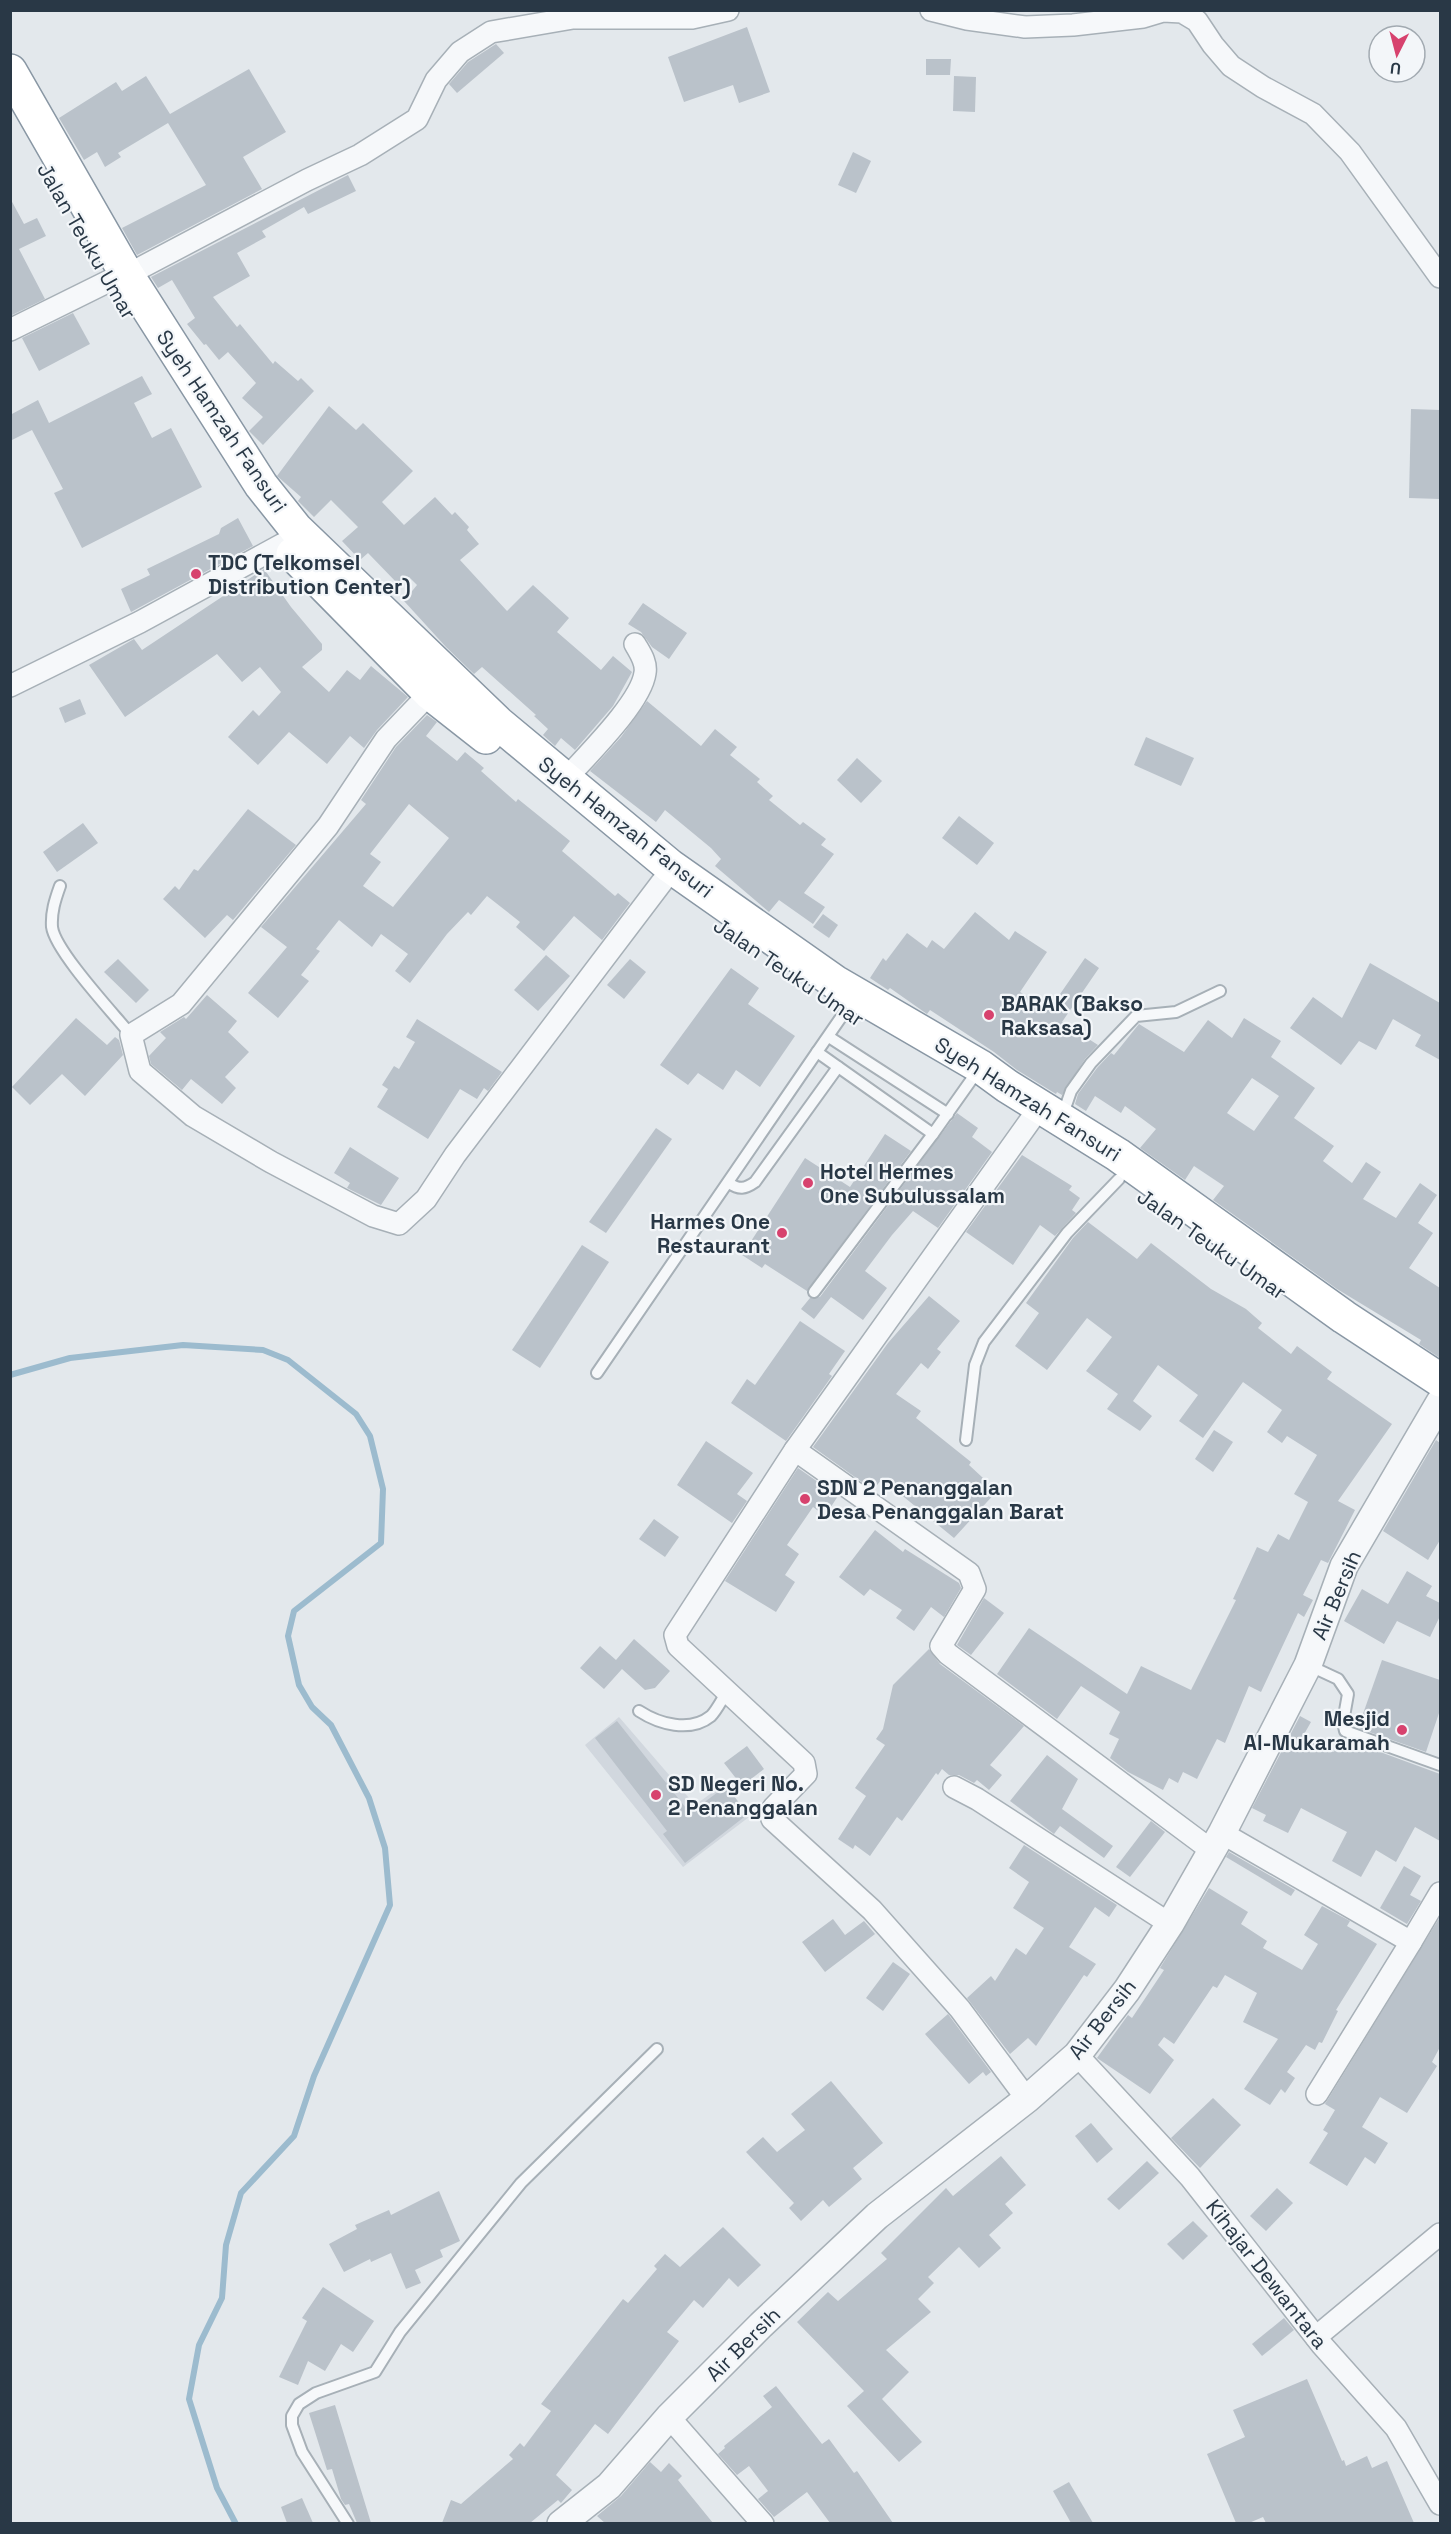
<svg xmlns="http://www.w3.org/2000/svg" width="1451" height="2534" font-family="'Space Grotesk',sans-serif">
  <rect width="100%" height="100%" fill="#e3e8ec"/>
  <!-- built -->
  <path fill="#d1d7de" d="M619,1717l76,88 29,-21 25,33 -66,50 -98,-122z"/>
  <g fill="none" stroke-linecap="round" stroke-linejoin="round">
    <!-- stream -->
    <path stroke="#9cbbce" stroke-width="6" d="M10,1375l60,-17 113,-13 80,5 25,10 68,54 14,22 13,53 -2,54 -87,68 -6,25 11,49 13,22 19,18 38,73 16,50 5,57 -76,171 -20,60 -53,57 -15,52 -4,53 -23,47 -10,54 28,89 19,36"/>
  </g>
  <!-- building -->
  <g fill="#bac2ca" fill-rule="evenodd">
    <path d="M747,27l23,65 -31,11 -6,-18 -49,17 -16,-45z"/>
    <path d="M496,44l8,9 -47,40 -8,-9 19,-22z"/>
    <path d="M926,59h25l-1,16h-24z"/>
    <path d="M249,69l37,63 -43,25 19,32 -125,66 -15,-27 84,-43 -38,-62 -50,30 3,4 -16,10 -8,-15 -13,8 -25,-42 57,-36 6,9 24,-15 24,38z"/>
    <path d="M954,76l22,1 -1,35 -22,-1z"/>
    <path d="M853,152l18,9 -15,32 -18,-8z"/>
    <path d="M348,175l8,16 -48,23 -4,-7 -42,24 4,6 -29,16 13,23 -37,21 24,30 3,-3 33,40 2,-3 23,20 3,-3 13,13 -51,54 -14,-14 14,-14 -21,-19 14,-15 -28,-31 -9,8 -13,-16 -2,1 -17,-21 8,-6 -23,-38 -14,8 -7,-11z"/>
    <path d="M10,198l14,26 13,-6 9,18 -27,13 26,50 -35,17z"/>
    <path d="M73,313l17,31 -51,27 -17,-33z"/>
    <path d="M142,376l10,18 -18,9 18,35 19,-10 31,59 -120,61 -28,-55 9,-4 -31,-59 -22,11v-26l28,-15 11,23z"/>
    <path d="M329,406l27,24 7,-7 50,48 -31,31 22,23 31,-28 17,18 3,-3 14,15 -2,3 12,14 -19,16 47,51 26,-26 36,33 -12,14 44,38 12,-14 19,16 -19,34 -38,44 -14,-12 -6,8 -12,-11 5,-6 -14,-13 2,-1 -54,-48 -8,7 -28,-27 -42,-46 13,-16 -8,-8 -10,8 -31,-32 -8,7 -18,-19 16,-14 -27,-27 -17,17 -16,-16 3,-4 -24,-21z"/>
    <path d="M1411,409l29,1v89l-31,-1z"/>
    <path d="M238,518l15,28 -122,66 -10,-23 29,-14 -3,-6 72,-35 2,-6z"/>
    <path d="M264,569l27,38 31,37v6l-20,17 27,25 18,-22 13,10 11,-14 37,31 -31,33 -13,18 -14,-12 -23,28 -38,-32 -31,33 -30,-28 25,-27 6,6 22,-24 -21,-25 -18,15 -25,-28 -92,63 -36,-52 45,-26 8,11z"/>
    <path d="M643,603l44,30 -18,26 -17,-12 -11,-15 -13,-8z"/>
    <path d="M80,699l6,15 -21,9 -6,-15z"/>
    <path d="M647,701l54,45 14,-17 22,18 -7,8 30,24 -3,3 16,14 -4,4 31,25 3,-3 23,17 -5,6 13,9 -30,39 21,14 -12,17 -34,-24 -10,12 -54,-46 6,-7 -10,-11 -46,-38 -9,12 -66,-51 31,-34z"/>
    <path d="M427,715l10,7 -11,14 31,25 8,-9 19,16 -3,3 35,31 2,-3 52,42 -8,10 53,45 3,-3 12,10 -28,37 -28,-24 -30,35 -28,-24 4,-5 -33,-26 -16,19 -3,-3 -21,22 -37,49 -15,-12 13,-17 -27,-20 -9,13 -33,-27 -23,29 4,2 -19,24 8,6 -31,37 -30,-25 39,-46 -26,-20 105,-123 -5,-4 35,-53zM409,804l40,34 -56,69 -30,-21 18,-24 -11,-8z"/>
    <path d="M1146,737l48,21 -13,28 -47,-21z"/>
    <path d="M857,758l25,23 -21,22 -24,-23z"/>
    <path d="M248,809l48,36 -63,75 -6,-5 -22,23 -42,-39 12,-13 4,4 15,-21 4,2z"/>
    <path d="M959,816l35,27 -17,22 -35,-27z"/>
    <path d="M83,823l15,20 -41,29 -14,-20z"/>
    <path d="M975,912l34,28 6,-9 32,21 -27,40 29,18 36,-52 14,10 -37,54 36,23 -13,14 -23,36 -5,-3 -1,2 -39,-24 -23,-18 -64,-42 -3,4 -37,-26 -2,2 -18,-12 13,-20 3,3 21,-28 20,15 5,-8 12,9z"/>
    <path d="M823,914l15,11 -9,13 -16,-11z"/>
    <path d="M546,955l24,21 -32,35 -24,-21z"/>
    <path d="M118,959l31,31 -13,13 -32,-31z"/>
    <path d="M630,959l16,13 -22,27 -17,-14z"/>
    <path d="M1370,963l70,40v57l-25,-14 6,-11 -28,-16 -17,31 -17,-9 -18,24 -51,-37 23,-31 29,21z"/>
    <path d="M731,968l28,20 -11,16 47,32 -35,51 -24,-17 -13,20 -25,-17 -10,12 -28,-20z"/>
    <path d="M207,995l30,26 -9,11 21,20 -24,25 11,11 -14,16 -31,-25 -9,11 -31,-26 -2,-8 17,-18 -6,-6 24,-15 2,2z"/>
    <path d="M76,1018l31,27 8,-8 4,3 4,15 -38,41 -23,-22 -32,31 -18,-18z"/>
    <path d="M1244,1018l37,23 -10,16 44,31 -21,30 40,28 -11,15 29,22 14,-21 15,10 -18,27 33,19 24,-35 17,12 -19,28 15,10 -24,35 31,20v70l-21,-14 2,-4 -84,-51 -124,-89 11,-14 -30,-20 -9,14 -45,-32 16,-19 -31,-23 -4,7 -26,-17 -9,15 -11,-7 3,-10 19,-26 14,-15 3,2 25,-31 45,28 24,-32 24,18zM1252,1078l27,18 -25,35 -27,-18z"/>
    <path d="M417,1019l85,53 -14,19 -4,-3 -7,11 -17,-10 -32,50 -51,-32 11,-18 -6,-4 12,-19 5,3 16,-27 -9,-5z"/>
    <path d="M957,1113l21,15 -6,9 20,15 -54,76 -25,-17 -21,24 -27,36 22,17 -24,32 -32,-23 -17,22 -13,-10 9,-11 10,-1z"/>
    <path d="M656,1128l16,11 -66,94 -17,-11z"/>
    <path d="M885,1134l26,17 -104,140 -42,-27 -3,4 -20,-13 63,-97 45,29z"/>
    <path d="M350,1147l49,31 -18,27 -34,-17 3,-5 -16,-10z"/>
    <path d="M1022,1155l50,31 -3,4 11,8 -8,12 4,3 -21,23 -15,-11 -27,40 -47,-33z"/>
    <path d="M1088,1222l49,37 14,-16 60,46 35,20 16,14 -4,5 33,26 6,-8 35,26 -5,7 65,45 -54,77 17,9 -27,53 -7,-3 -18,35 10,5 -9,17 -6,-4 -37,79 -12,-6 -24,57 -8,-4 -20,40 -14,-7 -5,11 -9,-5 -6,12 -35,-18 -18,-14 9,-19 -10,-5 11,-22 -39,-26 -24,33 -60,-45 32,-46 98,66 14,-28 50,24 45,-90 -3,-1 24,-52 11,5 10,-18 11,6 19,-38 -14,-8 23,-39 -30,-19 -5,7 -15,-11 15,-22 -39,-28 -40,56 -24,-17 19,-26 -40,-30 -25,36 19,15 -12,15 -33,-22 11,-15 -32,-23 26,-34 -25,-19 -40,52 -32,-24 24,-33 -13,-10 47,-65z"/>
    <path d="M582,1245l27,17 -69,106 -28,-18z"/>
    <path d="M929,1296l31,25 -23,28 4,3 -13,17 -7,-6 -25,31 25,17 -5,7 55,44 -2,3 28,26 -43,47 -72,-59 -9,11 -60,-43 75,-104z"/>
    <path d="M800,1321l45,30 -16,23 3,2 -46,65 -55,-38 16,-24 8,6z"/>
    <path d="M1214,1430l19,12 -20,30 -18,-13z"/>
    <path d="M1436,1440l4,3v97l-12,20 -45,-29z"/>
    <path d="M706,1441l47,32 -16,21 10,7 -15,22 -55,-38z"/>
    <path d="M798,1468l40,28 -13,20 -12,-9 -26,38 12,9 -14,21 10,7 -19,30 -51,-31z"/>
    <path d="M654,1519l25,18 -14,20 -26,-18z"/>
    <path d="M875,1530l28,22 2,-3 54,34 2,5 -17,29 -13,-10 -17,24 -18,-13 6,-8 -32,-21 -6,7 -25,-19z"/>
    <path d="M1407,1571l25,15 -6,10 14,7v13l-10,21 -33,-16 -13,23 -40,-23 18,-32 26,15z"/>
    <path d="M984,1598l20,15 -33,42 -14,-10z"/>
    <path d="M634,1639l36,32 -15,17 -10,2 -23,-21 -18,20 -24,-21 20,-22 16,14z"/>
    <path d="M929,1649l11,15 84,62 -34,39 12,10 -13,15 -12,-10 -3,3 -15,-8h-10l-7,-6 -4,6 -2,-2 -34,48 -5,-4 -27,39 -15,-11 -2,4 -15,-10 28,-43 -11,-8 30,-43 -9,-6 7,-10 10,-44z"/>
    <path d="M1382,1660l58,20v30l-14,42 -68,-24z"/>
    <path d="M1300,1716l11,6 -8,14 31,16 5,-11 12,6 2,-5 87,32v67l-25,-14 -19,35 -20,-12 -15,27 -29,-16 15,-29 -46,-24 -13,25 -25,-12 3,-6 -14,-7z"/>
    <path d="M617,1721l73,92 36,-27 22,28 -63,49 -22,-29 4,-3 -72,-93z"/>
    <path d="M747,1746l17,23 -22,17 -18,-23z"/>
    <path d="M1047,1755l31,24 -16,30 51,37 -9,12 -44,-32 -6,8 -44,-33z"/>
    <path d="M1151,1821l14,11 -35,45 -14,-10z"/>
    <path d="M1024,1845l93,60 -8,12 -14,-10 -26,40 27,17 -9,13 -3,-2 -48,71 -8,-8 -18,16 -43,-56 24,-22 4,5 21,-33 10,7 18,-27 -31,-20 16,-26 -20,-14z"/>
    <path d="M1229,1852l66,38 -4,6 -65,-39z"/>
    <path d="M1404,1866l17,10 -11,19 11,6 -14,23 -27,-16z"/>
    <path d="M1209,1888l39,24 -7,12 26,17 -4,7 39,22 16,-26 -14,-9 18,-29 28,15 -3,5 30,18 -41,66 2,1 -16,32 -3,-1 -4,8 -9,-5 -19,27 8,6 -10,15 -4,-4 -11,16 -26,-16 34,-50 -35,-17 14,-29 -32,-18 -8,13 -4,-2 -39,58 -10,-7 -6,8 16,15 -24,34 -53,-36 31,-43 4,3 32,-48 -4,-2z"/>
    <path d="M1440,1917v130l-8,15 5,4 -30,47 -27,-16 -18,30 26,16 -13,21 -10,-7 -18,29 -38,-23 19,-30 -5,-3 12,-20 -10,-6z"/>
    <path d="M833,1919l12,16 19,-14 11,13 -50,38 -23,-30z"/>
    <path d="M893,1962l17,12 -27,37 -17,-13z"/>
    <path d="M948,2014l43,58 -5,4 -3,-4 -14,12 -44,-50z"/>
    <path d="M831,2081l52,62 -30,25 9,11 -33,28 -6,-7 -22,21 -12,-13 5,-5 -48,-51 17,-15 14,15 28,-22 -14,-16z"/>
    <path d="M1213,2098l28,27 -41,43 -29,-30z"/>
    <path d="M1091,2123l22,26 -16,14 -22,-27z"/>
    <path d="M1001,2156l25,29 -21,19 8,9 -24,22 12,13 -22,20 -20,-21 -31,30 6,6 -16,16 13,13 -45,38 23,22 -27,27 40,43 -23,20 -52,-56 17,-15 -67,-69 31,-30 10,9 49,-42 -6,-6 65,-65 7,8z"/>
    <path d="M1147,2161l12,12 -40,37 -12,-11z"/>
    <path d="M1277,2188l16,15 -27,28 -16,-15z"/>
    <path d="M439,2191l21,50 -20,9 3,7 -28,13 6,13 -15,6 -15,-36 -20,9 -1,-3 -26,13 -15,-28 28,-15 -2,-4 34,-15 2,5z"/>
    <path d="M1193,2221l15,15 -25,24 -16,-16z"/>
    <path d="M723,2227l38,38 -23,22 -9,-9 -26,30 -9,-8 -27,32 12,9 -71,93 -13,-10 -39,51 16,15 -11,13 -3,-3 -28,23h-88l9,-23 10,4 52,-45 -4,-4 11,-12 4,4 27,-36 -10,-7 82,-105 5,4 29,-34 -3,-3 11,-12 15,13z"/>
    <path d="M323,2287l51,34 -21,31 -12,-8 -16,27 -17,-10 -10,24 -19,-8 28,-56 -5,-3z"/>
    <path d="M1284,2318l10,12 -32,26 -10,-12z"/>
    <path d="M1307,2379l35,82 2,-1 2,6 21,-10 5,12 15,-7 27,62h-148l-3,-6 -14,6h-13l-29,-69 38,-17 -12,-27z"/>
    <path d="M776,2386l46,58 7,-5 25,34 3,-2 36,52h-63l-23,-31 -33,25 -16,-18 10,-8 -19,-25 -12,9 -19,-21 7,-6 -1,-2 48,-39 -9,-11z"/>
    <path d="M335,2405l36,118h-14l-8,-19 -4,1 -4,-6 -9,-30 -5,1 -18,-57z"/>
    <path d="M650,2462l11,10 8,-9 13,13 -4,4 35,43h-108l-8,-7 24,-20z"/>
    <path d="M1069,2482l24,41h-22l-18,-32z"/>
    <path d="M302,2498l11,25h-26l-6,-16z"/>
  </g>
  <g fill="none" stroke-linecap="round" stroke-linejoin="round">
    <!-- service casing -->
    <g stroke="#a7b0b7" stroke-width="14">
      <g id="service">
        <path d="M60,886c-5,14 -9,26 -8,41 3,24 62,87 79,108"/>
        <path d="M844,1013l-27,39 116,82 46,-65"/>
        <path d="M829,1037l119,77"/>
        <path d="M1062,1117l9,-26 20,-28 45,-47 40,-4 44,-21"/>
        <path d="M729,1183c10,7 16,6 26,-1l83,-115"/>
        <path d="M814,1292l119,-158"/>
        <path d="M597,1373l220,-321"/>
        <path d="M966,1440l9,-75 9,-23 83,-109 52,-54"/>
        <path d="M1308,1665l30,14 10,15 -5,28 2,9 95,34"/>
        <path d="M639,1711c20,13 51,22 72,5 6,-6 11,-17 16,-24"/>
        <path d="M348,2524l-46,-72 -10,-27v-9l7,-12 17,-11 59,-21 25,-40 121,-149 136,-134"/>
      </g>
    </g>
    <!-- minor casing -->
    <g stroke="#a7b0b7" stroke-width="24">
      <g id="minor">
        <path d="M931,10l36,9 58,8 48,-2 70,-8 20,-6 19,1 15,9 16,24 18,21 32,21 50,27 37,38 90,125"/>
        <path d="M127,275l180,-95 53,-25 57,-36 19,-39 24,-28 31,-20 82,-14h119l36,-8"/>
        <path d="M10,330l101,-50"/>
        <path d="M10,686l130,-64 143,-78"/>
        <path d="M430,693l-44,46 -58,87 -147,178 -50,31 9,36 53,45 78,46 102,54 26,8 27,-25 29,-44 207,-273"/>
        <path d="M565,780c21,-24 76,-77 80,-107 2,-11 -5,-20 -10,-29"/>
        <path d="M795,1450l174,123 6,16 -34,57 7,8 263,196"/>
        <path d="M954,1787l23,12 193,125"/>
        <path d="M1222,1833l189,109 29,-49"/>
        <path d="M1077,2055l113,122 132,168 74,83 44,76"/>
        <path d="M1317,2094l94,-152"/>
        <path d="M1027,2099l-67,-90 -88,-99 -100,-91 -2,-6 4,-6 32,-33 -2,-11 -126,-117 -3,-11 120,-185 237,-332"/>
        <path d="M1316,2337l124,-103"/>
        <path d="M669,2417l94,107"/>
      </g>
    </g>
    <!-- tertiary casing -->
    <g stroke="#a7b0b7" stroke-width="30">
      <path id="tertiary" d="M561,2524l48,-38 60,-69 92,-92 116,-109 150,-117 50,-44 50,-65 43,-66 52,-91 86,-168 36,-99 96,-164"/>
    </g>
    <!-- trunk casing -->
    <g stroke="#8997a4" stroke-width="36">
      <g id="trunk">
        <path d="M10,71l117,204 134,210 35,44 202,194 172,143 165,116 146,85 26,19 111,69 226,162 96,63"/>
        <path d="M293,554l137,139 56,44"/>
      </g>
    </g>
    <!-- service -->
    <use href="#service" stroke="#f6f8fa" stroke-width="10"/>
    <!-- minor -->
    <use href="#minor" stroke="#f6f8fa" stroke-width="21"/>
    <!-- tertiary -->
    <use href="#tertiary" stroke="#f6f8fa" stroke-width="27"/>
    <!-- trunk -->
    <use href="#trunk" stroke="#fff" stroke-width="33"/>
  </g>
  <!-- markers -->
  <g fill="#d7426e" stroke="#f3f6f9" stroke-width="2">
    <circle cx="196" cy="574" r="6"/>
    <circle cx="989" cy="1015" r="6"/>
    <circle cx="808" cy="1183" r="6"/>
    <circle cx="782" cy="1233" r="6"/>
    <circle cx="805" cy="1499" r="6"/>
    <circle cx="1402" cy="1730" r="6"/>
    <circle cx="656" cy="1795" r="6"/>
  </g>
  <g text-anchor="middle" dominant-baseline="central" stroke-width="4.5" stroke-linejoin="round" paint-order="stroke">
    <!-- street labels -->
    <g font-size="21" fill="#293846" stroke="#f3f6f9">
      <text transform="translate(87 241) rotate(60)">Jalan Teuku Umar</text>
      <text transform="translate(222 421) rotate(56)">Syeh Hamzah Fansuri</text>
      <text transform="translate(626 827) rotate(38)">Syeh Hamzah Fansuri</text>
      <text transform="translate(789 972) rotate(34)">Jalan Teuku Umar</text>
      <text transform="translate(1028 1099) rotate(32)">Syeh Hamzah Fansuri</text>
      <text transform="translate(1212 1244) rotate(35)">Jalan Teuku Umar</text>
      <text transform="translate(1336 1595) rotate(-67)">Air Bersih</text>
      <text transform="translate(1102 2019) rotate(-52)">Air Bersih</text>
      <text transform="translate(1267 2274) rotate(52)">Kihajar Dewantara</text>
      <text transform="translate(743 2344) rotate(-45)">Air Bersih</text>
    </g>
    <!-- poi labels -->
    <g font-size="21" font-weight="bold" fill="#293846" stroke="#f3f6f9" text-anchor="start">
      <text x="208" y="562">TDC (Telkomsel<tspan x="208" dy="24">Distribution Center)</tspan></text>
      <text x="1001" y="1003">BARAK (Bakso<tspan x="1001" dy="24">Raksasa)</tspan></text>
      <text x="820" y="1171">Hotel Hermes<tspan x="820" dy="24">One Subulussalam</tspan></text>
      <text x="770" y="1221" text-anchor="end">Harmes One<tspan x="770" dy="24">Restaurant</tspan></text>
      <text x="817" y="1487">SDN 2 Penanggalan<tspan x="817" dy="24">Desa Penanggalan Barat</tspan></text>
      <text x="1390" y="1718" text-anchor="end">Mesjid<tspan x="1390" dy="24">Al-Mukaramah</tspan></text>
      <text x="668" y="1783">SD Negeri No.<tspan x="668" dy="24">2 Penanggalan</tspan></text>
    </g>
  </g>
  <!-- border -->
  <rect width="1451" height="2534" fill="none" stroke="#293846" stroke-width="24"/>
  <!-- north arrow -->
  <g transform="translate(1397 54) rotate(186)"><circle r="28" fill="#f3f6f9" stroke="#a2aab1" stroke-width="1.5"/>
  <path d="M0-4.5L10 22L0 15L-10 22Z" fill="#d7426e"/>
  <text y="-9" font-size="16" font-weight="bold" text-anchor="middle" fill="#293846">U</text>
  </g>
</svg>
